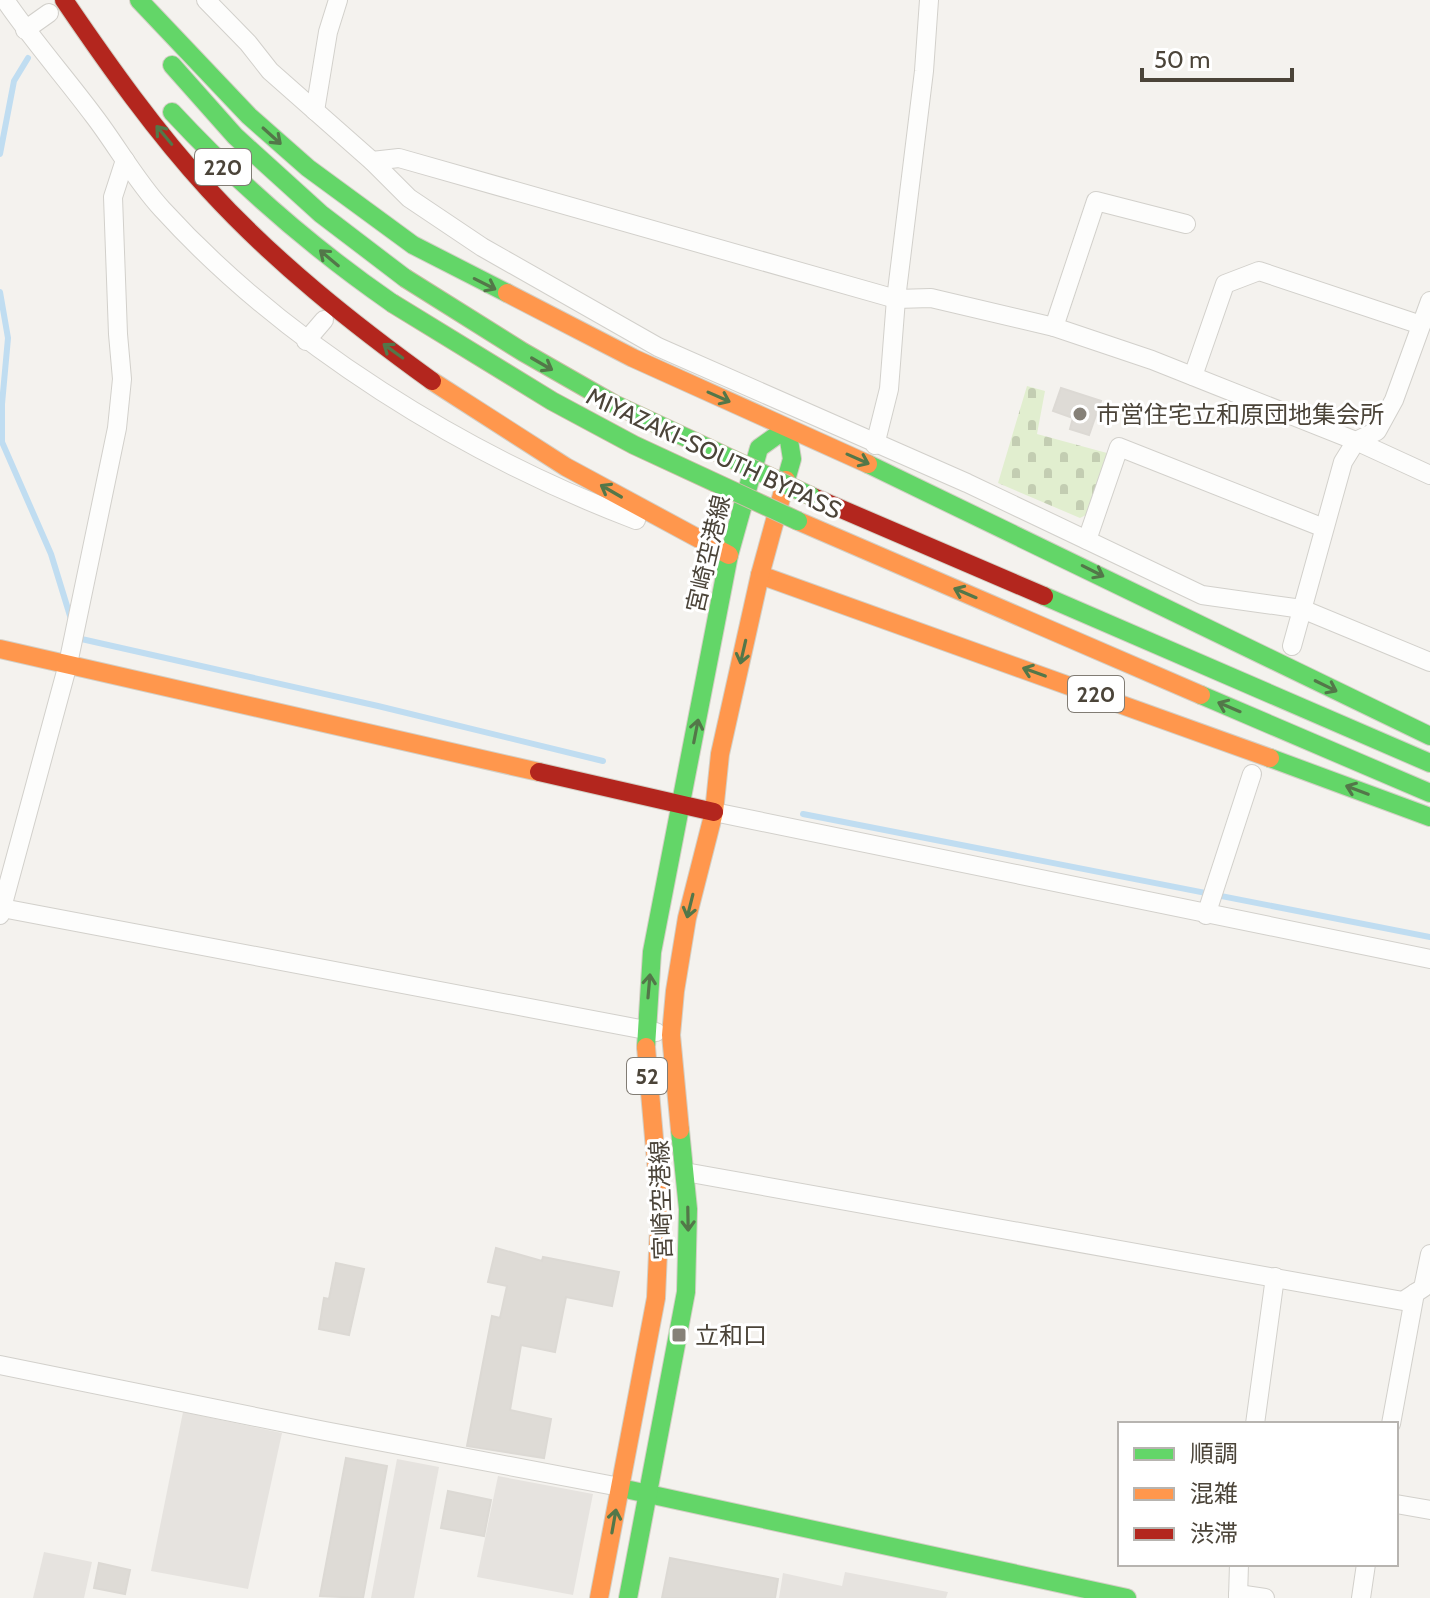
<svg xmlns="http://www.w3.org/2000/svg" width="1430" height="1598" font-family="Cabin,'Noto Sans JP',sans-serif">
  <defs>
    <pattern id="cemetery-stones" width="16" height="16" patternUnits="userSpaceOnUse" patternTransform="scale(2)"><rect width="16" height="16" fill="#e1eecf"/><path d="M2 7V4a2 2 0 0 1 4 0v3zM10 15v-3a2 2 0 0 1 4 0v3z" fill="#c3cdb2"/></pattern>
  </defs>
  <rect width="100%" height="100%" fill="#f4f2ee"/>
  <!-- cemetery -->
  <path fill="url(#cemetery-stones)" d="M1027,386l18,5 -8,43 70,19 -19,61 -8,4 -82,-35z"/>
  <!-- parking -->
  <g fill="#e6e3df">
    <path d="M183,1412l99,21 -34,156 -97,-18z"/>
    <path d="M397,1459l42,8 -25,131h-43z"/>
    <path d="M498,1476l95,18 -20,101 -96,-18z"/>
    <path d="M44,1552l48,10 -8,36h-51z"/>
    <path d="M845,1572l103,20 -2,6h-167l4,-25 59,13z"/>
  </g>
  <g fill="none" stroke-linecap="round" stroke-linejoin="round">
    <!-- stream -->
    <g stroke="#c0ddf1" stroke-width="6">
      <path d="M0,154l14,-73 14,-23"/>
      <path d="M0,292l8,46 -6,66v38l49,112 20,65"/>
      <path d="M77,638l301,68 225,55"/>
      <path d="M803,814l627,123"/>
    </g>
  </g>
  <!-- building -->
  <g fill="#dedbd6" stroke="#dcd9d4" stroke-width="2">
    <path d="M1061,388l40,13 -12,34 -19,-6 3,-11 -20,-7z"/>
    <path d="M496,1248l46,13 1,-4 76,15 -7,34 -46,-9 -11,55 -34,-7 -11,65 41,9 -7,39 -77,-12 25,-130 8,2 7,-32 -19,-4z"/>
    <path d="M336,1263l28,6 -15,66 -30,-6 5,-31 5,1z"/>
    <path d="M346,1458l41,8 -24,132 -43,-2z"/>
    <path d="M448,1491l43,9 -7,36 -43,-8z"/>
    <path d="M670,1558l108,21 -3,19h-113z"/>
    <path d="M99,1563l31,7 -5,24 -31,-6z"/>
  </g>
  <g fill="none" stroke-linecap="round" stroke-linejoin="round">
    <!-- street casing -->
    <g stroke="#d2d0cb" stroke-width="20">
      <g id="street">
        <path d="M5,0c28,41 60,77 89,116 23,30 42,65 68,93 124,136 303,246 474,311"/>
        <path d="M206,0l42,43 22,28 102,90 37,37 73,49 176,100 309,136 235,112 100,14 128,53"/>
        <path d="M25,30l24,-17"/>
        <path d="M315,111l13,-79 10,-32"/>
        <path d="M372,161l27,-3 497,141 35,-1 123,29 98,33 204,81 74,34"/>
        <path d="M1054,327l42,-126 90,23"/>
        <path d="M306,341l18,-21"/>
        <path d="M1193,376l32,-92 34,-13 162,54"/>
        <path d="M875,445l14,-56 7,-90 28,-228 5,-71"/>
        <path d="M1087,540l32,-93 205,81"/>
        <path d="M1292,646l51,-184 13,-21 21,-10 17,-31 36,-99"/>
        <path d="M714,812l716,147"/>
        <path d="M2,908l654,124"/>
        <path d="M0,915l68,-251 49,-236 5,-49 -4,-45 -5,-137 12,-37"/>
        <path d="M1206,915l46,-141"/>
        <path d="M685,1172l718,129 20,-13 7,-34"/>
        <path d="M0,1365l325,66 295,56"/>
        <path d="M1255,1424l20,-147"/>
        <path d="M1391,1424l24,-131"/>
        <path d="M1396,1504l34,6"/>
        <path d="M1238,1594l27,4"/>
        <path d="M1238,1598l1,-34"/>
        <path d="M1361,1598l5,-34"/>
      </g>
    </g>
    <!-- fast casing -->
    <g stroke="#d3cfc5" stroke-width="20">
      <g id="fast">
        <path d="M139,0l110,116 59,52 105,77 94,48"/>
        <path d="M172,65l63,71 86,78 84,64"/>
        <path d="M172,112c67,72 139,135 220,191"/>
        <path d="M868,464l562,272"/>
        <path d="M1044,596l386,167"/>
        <path d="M1201,695l229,98"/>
        <path d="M1270,758l160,59"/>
        <path d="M646,1047l6,-95 77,-397 30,-107 28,-20 5,31 -6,21"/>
        <path d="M630,1490l497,108"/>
        <path d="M628,1598l58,-306 2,-83 -8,-79"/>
      </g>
    </g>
    <!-- slow casing -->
    <g stroke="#d3cfc5" stroke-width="20">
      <g id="slow">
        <path d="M507,293l126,65 235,106"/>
        <path d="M432,381l134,86 163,88"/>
        <path d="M798,521l403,174"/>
        <path d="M760,575l510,183"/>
        <path d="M0,649l539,123"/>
        <path d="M680,1130l-9,-95 4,-44 12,-73 27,-106 6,-58 40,-179 26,-95"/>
        <path d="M599,1598l57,-300 4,-92 -14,-159"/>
      </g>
    </g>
    <!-- jam casing -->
    <g stroke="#d3cfc5" stroke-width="20">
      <g id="jam">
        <path d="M64,0c45,66 91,131 145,190 66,72 144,134 223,191"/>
        <path d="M811,496l233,100"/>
        <path d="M539,772l175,40"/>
      </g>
    </g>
    <!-- street -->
    <use href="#street" stroke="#fdfdfc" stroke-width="18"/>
    <!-- fast -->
    <use href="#fast" stroke="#63d668" stroke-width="18"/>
    <!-- slow -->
    <use href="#slow" stroke="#ff974d" stroke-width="18"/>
    <!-- jam -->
    <use href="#jam" stroke="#b3261e" stroke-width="18"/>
    <!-- fast-bridge casing -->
    <g stroke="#ccbfa9" stroke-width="20" stroke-linecap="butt">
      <g id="fast-bridge">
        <path d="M405,278l118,74 91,52 197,92"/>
        <path d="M392,303l160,98 82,44 164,76"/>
      </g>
    </g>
    <!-- fast-bridge -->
    <use href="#fast-bridge" stroke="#63d668" stroke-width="18"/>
  </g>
  <!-- one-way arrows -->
  <defs><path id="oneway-shaft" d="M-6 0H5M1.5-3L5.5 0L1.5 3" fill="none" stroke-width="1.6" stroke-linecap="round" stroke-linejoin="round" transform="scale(2)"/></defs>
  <g stroke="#537749">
    <use href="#oneway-shaft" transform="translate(164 135) rotate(-130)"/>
    <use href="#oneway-shaft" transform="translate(272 136) rotate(42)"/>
    <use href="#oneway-shaft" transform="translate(329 258) rotate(-140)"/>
    <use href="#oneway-shaft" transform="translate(485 284) rotate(27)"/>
    <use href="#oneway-shaft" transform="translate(393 351) rotate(-144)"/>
    <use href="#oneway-shaft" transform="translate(542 364) rotate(30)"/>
    <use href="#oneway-shaft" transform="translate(719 397) rotate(24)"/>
    <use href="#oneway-shaft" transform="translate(858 459) rotate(24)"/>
    <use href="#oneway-shaft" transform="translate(611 491) rotate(-150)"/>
    <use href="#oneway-shaft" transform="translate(1093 571) rotate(27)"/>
    <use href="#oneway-shaft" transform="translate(965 593) rotate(-157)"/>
    <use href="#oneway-shaft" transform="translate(743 652) rotate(103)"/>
    <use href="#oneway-shaft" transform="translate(1034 672) rotate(-160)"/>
    <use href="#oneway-shaft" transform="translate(1326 686) rotate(26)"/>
    <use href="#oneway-shaft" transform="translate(1229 707) rotate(-157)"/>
    <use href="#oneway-shaft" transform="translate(696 731) rotate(-79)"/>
    <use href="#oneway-shaft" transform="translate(1357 790) rotate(-159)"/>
    <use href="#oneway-shaft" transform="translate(690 906) rotate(104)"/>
    <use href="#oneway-shaft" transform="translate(649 986) rotate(-85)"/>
    <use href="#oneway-shaft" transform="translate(688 1219) rotate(89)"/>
    <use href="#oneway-shaft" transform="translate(614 1521) rotate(-80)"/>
  </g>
  <!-- markers -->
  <g fill="#868178" stroke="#fff" stroke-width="3">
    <circle cx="1080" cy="414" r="8"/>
    <rect x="671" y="1327" width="16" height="16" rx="4"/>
  </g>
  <g text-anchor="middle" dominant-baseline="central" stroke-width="6" stroke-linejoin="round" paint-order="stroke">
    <!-- shield labels -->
    <g fill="#fff" stroke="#817c74" stroke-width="2">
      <rect x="195" y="149" width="56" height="36" rx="6"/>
      <rect x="1068" y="676" width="56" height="36" rx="6"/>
      <rect x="627" y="1058" width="40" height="36" rx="6"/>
    </g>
    <g font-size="22" font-weight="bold" fill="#4b4439">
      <text x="223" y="167">220</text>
      <text x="1096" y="694">220</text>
      <text x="647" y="1076">52</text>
    </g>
    <!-- poi labels -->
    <g font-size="24" fill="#4b4439" stroke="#fff" text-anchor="start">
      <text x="1096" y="414">市営住宅立和原団地集会所</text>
      <text x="695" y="1335">立和口</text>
    </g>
    <!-- street labels -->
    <g font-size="24" fill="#4b4439" stroke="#fff">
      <text transform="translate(714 453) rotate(25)">MIYAZAKI-SOUTH BYPASS</text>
      <text transform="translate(708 554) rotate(-77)">宮崎空港線</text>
      <text transform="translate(661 1200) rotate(-92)">宮崎空港線</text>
    </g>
  </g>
  <!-- legend -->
  <rect x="1118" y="1422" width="280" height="144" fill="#ffffff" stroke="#b7b4b0" stroke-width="2"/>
  <rect x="1134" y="1448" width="40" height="12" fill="#63d668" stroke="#b7b4b0" stroke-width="2"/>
  <text x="1190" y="1462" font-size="24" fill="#4b4439">順調</text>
  <rect x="1134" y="1488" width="40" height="12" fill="#ff974d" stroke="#b7b4b0" stroke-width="2"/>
  <text x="1190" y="1502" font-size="24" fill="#4b4439">混雑</text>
  <rect x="1134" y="1528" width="40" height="12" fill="#b3261e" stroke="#b7b4b0" stroke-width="2"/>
  <text x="1190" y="1542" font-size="24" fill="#4b4439">渋滞</text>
  <!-- scale -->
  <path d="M1142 68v12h150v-12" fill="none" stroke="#4b4439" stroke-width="4"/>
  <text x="1154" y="68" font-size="24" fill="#4b4439" stroke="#ffffff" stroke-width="6" paint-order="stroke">50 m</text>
</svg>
